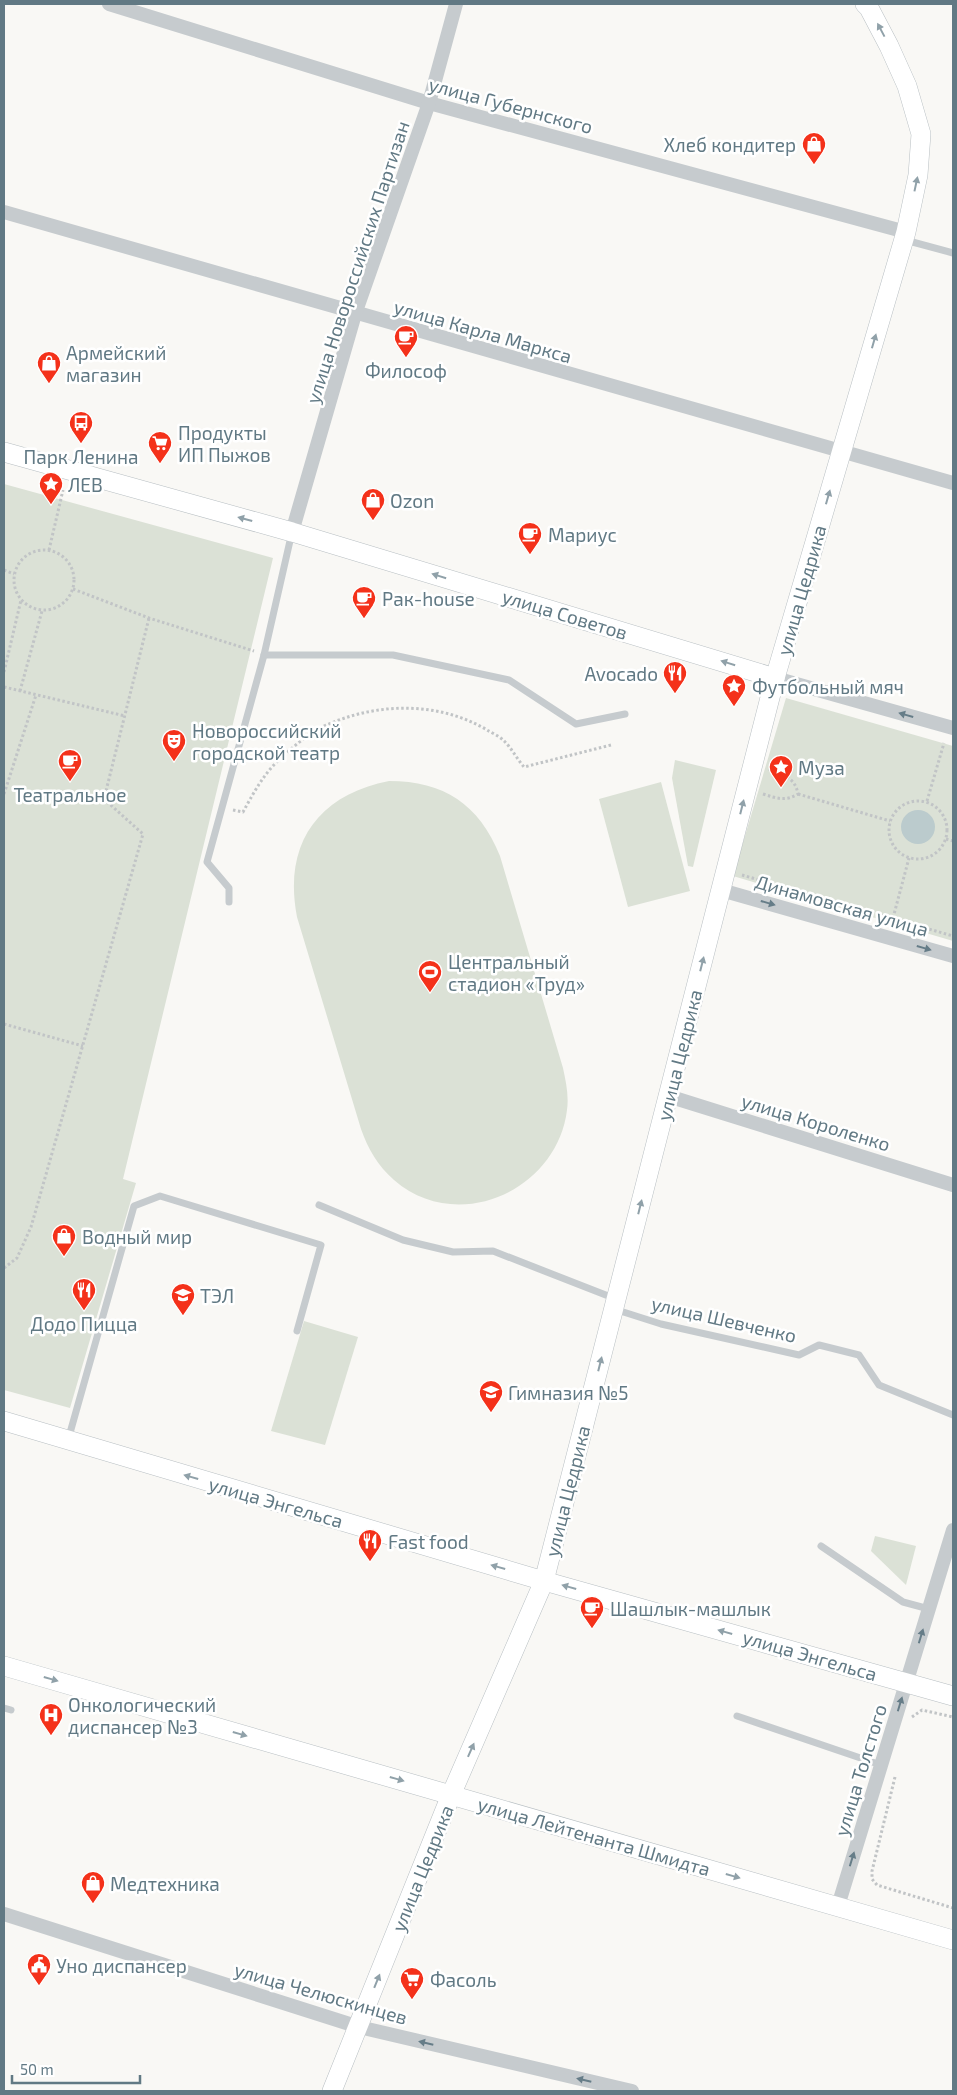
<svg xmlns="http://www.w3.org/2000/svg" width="957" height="2095" font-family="'Exo 2',sans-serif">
  <rect width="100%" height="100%" fill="#f9f8f5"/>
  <!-- green -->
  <g fill="#dbe1d6">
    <path d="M4,484l269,74 -150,621 13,4 -66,225 -66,-18z"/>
    <path d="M786,698l167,48v195l-220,-65z"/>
    <path d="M675,760l41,10 -23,97 -5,-1 -16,-88z"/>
    <path d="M389,781c55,0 90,23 111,75l63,212c3,14 6,28 4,42 -10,81 -110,125 -173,70 -16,-14 -26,-31 -33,-51l-64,-212c-14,-72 20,-122 92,-136z"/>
    <path d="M661,782l29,109 -62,16 -29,-108z"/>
    <path d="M304,1321l54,16 -33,108 -54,-14z"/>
    <path d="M875,1536l41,10 -10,39 -35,-34z"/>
  </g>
  <!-- water -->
  <circle fill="#bbcbcd" cx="918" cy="827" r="17"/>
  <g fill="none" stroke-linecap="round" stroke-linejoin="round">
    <!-- secondary casing -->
    <g stroke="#b8bfc3" stroke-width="20">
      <g id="secondary">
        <path d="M4,452l288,80 483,146"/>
        <path d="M4,1421l540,160 409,115"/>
        <path d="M4,1666l949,274"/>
        <path d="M332,2091l119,-296 93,-214 231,-903 131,-446 12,-57 3,-41 -14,-48 -18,-40 -20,-38 -4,-4"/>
      </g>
    </g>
    <!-- path -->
    <g stroke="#c1c4c6" stroke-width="3" stroke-dasharray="2.5 2.5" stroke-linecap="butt">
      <circle cx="44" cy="580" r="30"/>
      <path d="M49,550l14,-60"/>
      <path d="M4,570l10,4"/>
      <path d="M73,589l76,29 105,33"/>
      <path d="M4,672l17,-72"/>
      <path d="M4,687l121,29"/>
      <path d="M20,691l22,-80"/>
      <path d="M4,794l32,-99"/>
      <path d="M763,794c13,4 22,8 35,0 -3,-17 -15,-19 -29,-25"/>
      <path d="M798,794l92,27"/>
      <circle cx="918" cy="830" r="29"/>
      <path d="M927,801l17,-58"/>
      <path d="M233,810l10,2c10,-18 21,-39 37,-53 14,-13 31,-28 49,-35 51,-22 111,-22 158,6 5,3 12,6 16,10 8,7 14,19 21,27l87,-22"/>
      <path d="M946,839l7,2"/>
      <path d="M742,875l211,61"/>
      <path d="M893,918l16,-60"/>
      <path d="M4,1024l79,22"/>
      <path d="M4,1268l13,-10 14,-31 112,-393 -39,-35 45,-181"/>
      <path d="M912,1717l10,-7 31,7"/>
      <path d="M895,1777l-23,94v8l5,6 76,23"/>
    </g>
    <!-- lane -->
    <g stroke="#c6cbce" stroke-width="7">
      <path d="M905,240l48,13"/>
      <path d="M264,655h129l116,25 67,44 49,-10"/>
      <path d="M229,902v-14l-22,-26 57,-207 28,-123"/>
      <path d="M319,1205l84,35 50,12 40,-1 123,48"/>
      <path d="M614,1309l47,15 138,31 20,-10 40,10 20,30 74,30"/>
      <path d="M68,1440l66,-234 26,-10 161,49 -24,86"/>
      <path d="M821,1546l82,56 26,7"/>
      <path d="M4,1708l7,2"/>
      <path d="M737,1716l144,49"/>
    </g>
    <!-- street -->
    <g stroke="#c6cbce" stroke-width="14">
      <path d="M109,4l320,99 477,129"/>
      <path d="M4,212l949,271"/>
      <path d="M292,532l63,-218 74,-211 27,-99"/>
      <path d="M775,678l178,50"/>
      <path d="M721,890l232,66"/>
      <path d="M668,1096l285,89"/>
      <path d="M838,1906l115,-376"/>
      <path d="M4,1914l355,113 273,64"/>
    </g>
    <!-- secondary -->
    <use href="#secondary" stroke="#fff" stroke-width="19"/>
  </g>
  <!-- one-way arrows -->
  <defs><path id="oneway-solid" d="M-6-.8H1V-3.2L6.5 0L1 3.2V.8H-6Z" transform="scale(1.25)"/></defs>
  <g fill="#90a1a9">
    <use href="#oneway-solid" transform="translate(881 30) rotate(-118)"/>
    <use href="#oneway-solid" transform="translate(916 184) rotate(-78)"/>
    <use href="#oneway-solid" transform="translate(874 341) rotate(-74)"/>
    <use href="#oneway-solid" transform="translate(828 497) rotate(-74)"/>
    <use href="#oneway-solid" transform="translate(245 519) rotate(-165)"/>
    <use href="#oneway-solid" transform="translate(439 576) rotate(-163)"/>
    <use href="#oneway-solid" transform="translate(728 663) rotate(-163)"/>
    <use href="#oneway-solid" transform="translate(742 807) rotate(-76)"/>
    <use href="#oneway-solid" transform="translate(702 964) rotate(-76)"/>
    <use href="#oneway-solid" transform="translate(640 1207) rotate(-76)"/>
    <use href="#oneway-solid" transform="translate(600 1364) rotate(-76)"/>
    <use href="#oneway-solid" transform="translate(191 1477) rotate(-164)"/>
    <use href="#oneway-solid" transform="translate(498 1567) rotate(-164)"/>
    <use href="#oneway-solid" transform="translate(569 1587) rotate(-164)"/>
    <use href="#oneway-solid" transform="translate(725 1632) rotate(-164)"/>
    <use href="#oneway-solid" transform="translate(51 1679) rotate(16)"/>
    <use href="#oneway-solid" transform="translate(240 1734) rotate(16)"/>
    <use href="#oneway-solid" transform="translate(471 1750) rotate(-66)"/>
    <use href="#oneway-solid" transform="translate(397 1779) rotate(16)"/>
    <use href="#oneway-solid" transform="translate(733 1876) rotate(16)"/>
    <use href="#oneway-solid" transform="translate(377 1981) rotate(-68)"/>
  </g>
  <g fill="#667d88">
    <use href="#oneway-solid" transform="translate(906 715) rotate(-164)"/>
    <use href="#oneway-solid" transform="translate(768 903) rotate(16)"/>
    <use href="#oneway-solid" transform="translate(924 948) rotate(16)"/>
    <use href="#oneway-solid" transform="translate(921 1636) rotate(-73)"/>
    <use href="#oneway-solid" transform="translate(900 1704) rotate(-73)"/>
    <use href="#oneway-solid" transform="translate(852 1859) rotate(-73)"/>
    <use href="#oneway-solid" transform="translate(426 2043) rotate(-167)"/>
    <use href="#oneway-solid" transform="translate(584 2080) rotate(-167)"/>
  </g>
  <!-- icons -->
  <defs>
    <g id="shop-pin" transform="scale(1.25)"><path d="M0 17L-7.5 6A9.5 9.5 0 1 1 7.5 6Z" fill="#f4311a" stroke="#fff"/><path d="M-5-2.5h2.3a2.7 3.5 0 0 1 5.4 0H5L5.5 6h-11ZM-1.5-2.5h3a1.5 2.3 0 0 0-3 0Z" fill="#fff"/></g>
    <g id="cafe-pin" transform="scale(1.25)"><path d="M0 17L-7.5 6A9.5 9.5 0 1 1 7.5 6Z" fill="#f4311a" stroke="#fff"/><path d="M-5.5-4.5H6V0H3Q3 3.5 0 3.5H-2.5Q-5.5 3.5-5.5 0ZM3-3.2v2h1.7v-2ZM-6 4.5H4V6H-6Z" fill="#fff"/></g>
    <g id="bus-pin" transform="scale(1.25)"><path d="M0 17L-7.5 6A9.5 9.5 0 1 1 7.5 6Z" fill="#f4311a" stroke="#fff"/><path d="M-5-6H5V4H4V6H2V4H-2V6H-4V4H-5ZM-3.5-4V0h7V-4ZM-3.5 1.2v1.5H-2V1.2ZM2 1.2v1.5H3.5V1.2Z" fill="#fff"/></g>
    <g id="supermarket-pin" transform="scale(1.25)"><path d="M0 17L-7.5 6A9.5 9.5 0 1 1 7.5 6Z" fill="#f4311a" stroke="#fff"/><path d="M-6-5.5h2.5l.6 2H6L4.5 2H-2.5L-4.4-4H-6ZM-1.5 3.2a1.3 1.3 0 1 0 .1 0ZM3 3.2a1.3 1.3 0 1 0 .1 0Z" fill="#fff"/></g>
    <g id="sight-pin" transform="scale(1.25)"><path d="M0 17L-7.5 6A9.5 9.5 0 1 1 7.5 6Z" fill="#f4311a" stroke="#fff"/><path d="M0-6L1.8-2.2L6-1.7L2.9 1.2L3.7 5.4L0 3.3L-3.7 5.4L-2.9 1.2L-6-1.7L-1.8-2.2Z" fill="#fff"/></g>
    <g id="restaurant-pin" transform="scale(1.25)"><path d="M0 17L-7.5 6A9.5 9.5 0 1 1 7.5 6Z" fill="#f4311a" stroke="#fff"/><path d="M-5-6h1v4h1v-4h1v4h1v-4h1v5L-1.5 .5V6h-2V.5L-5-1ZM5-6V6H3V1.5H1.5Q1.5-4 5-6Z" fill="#fff"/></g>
    <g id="theatre-pin" transform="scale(1.25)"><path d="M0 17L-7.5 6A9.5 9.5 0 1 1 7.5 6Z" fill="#f4311a" stroke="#fff"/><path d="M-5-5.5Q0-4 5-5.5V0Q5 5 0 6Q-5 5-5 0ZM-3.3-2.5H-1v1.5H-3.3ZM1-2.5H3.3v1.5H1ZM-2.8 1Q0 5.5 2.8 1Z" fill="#fff"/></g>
    <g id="stadium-pin" transform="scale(1.25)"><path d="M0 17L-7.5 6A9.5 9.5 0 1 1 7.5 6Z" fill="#f4311a" stroke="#fff"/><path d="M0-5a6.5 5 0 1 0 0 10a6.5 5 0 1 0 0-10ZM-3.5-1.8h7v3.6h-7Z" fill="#fff"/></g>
    <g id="school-pin" transform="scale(1.25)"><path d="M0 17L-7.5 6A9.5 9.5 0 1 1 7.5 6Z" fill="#f4311a" stroke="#fff"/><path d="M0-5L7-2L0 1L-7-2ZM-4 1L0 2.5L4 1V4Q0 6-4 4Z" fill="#fff"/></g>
    <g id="hospital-pin" transform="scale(1.25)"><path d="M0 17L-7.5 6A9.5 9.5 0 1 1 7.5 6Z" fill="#f4311a" stroke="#fff"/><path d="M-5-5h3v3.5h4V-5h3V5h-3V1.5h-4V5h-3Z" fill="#fff"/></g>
    <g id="civic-pin" transform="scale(1.25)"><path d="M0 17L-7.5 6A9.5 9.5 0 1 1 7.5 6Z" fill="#f4311a" stroke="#fff"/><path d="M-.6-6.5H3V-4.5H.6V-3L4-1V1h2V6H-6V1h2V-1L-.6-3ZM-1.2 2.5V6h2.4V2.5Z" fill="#fff"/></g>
  </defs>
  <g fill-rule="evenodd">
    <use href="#shop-pin" x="814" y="144"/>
    <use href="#cafe-pin" x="406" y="337"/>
    <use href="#shop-pin" x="49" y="363"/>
    <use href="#bus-pin" x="81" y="423"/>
    <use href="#supermarket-pin" x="160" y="443"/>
    <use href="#sight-pin" x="51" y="484"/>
    <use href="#shop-pin" x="373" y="500"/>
    <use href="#cafe-pin" x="530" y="534"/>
    <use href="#cafe-pin" x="364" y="598"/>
    <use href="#restaurant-pin" x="675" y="673"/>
    <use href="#sight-pin" x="734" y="686"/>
    <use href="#theatre-pin" x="174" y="741"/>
    <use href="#cafe-pin" x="70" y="761"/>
    <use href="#sight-pin" x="781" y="767"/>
    <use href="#stadium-pin" x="430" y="972"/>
    <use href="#shop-pin" x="64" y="1236"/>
    <use href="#restaurant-pin" x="84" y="1290"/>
    <use href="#school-pin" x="183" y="1295"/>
    <use href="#school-pin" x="491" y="1392"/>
    <use href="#restaurant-pin" x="370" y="1541"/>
    <use href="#cafe-pin" x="592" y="1608"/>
    <use href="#hospital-pin" x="51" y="1715"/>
    <use href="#shop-pin" x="93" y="1883"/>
    <use href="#civic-pin" x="39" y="1965"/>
    <use href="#supermarket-pin" x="412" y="1979"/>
  </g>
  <g text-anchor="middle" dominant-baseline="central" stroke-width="5" stroke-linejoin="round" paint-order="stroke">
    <!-- street labels -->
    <g font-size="19" fill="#617984" stroke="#fff">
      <text transform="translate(511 105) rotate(15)">улица Губернского</text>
      <text transform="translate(357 262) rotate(-72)">улица Новороссийских Партизан</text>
      <text transform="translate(483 331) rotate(16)">улица Карла Маркса</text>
      <text transform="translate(801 590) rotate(-74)">улица Цедрика</text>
      <text transform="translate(565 614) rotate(17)">улица Советов</text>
      <text transform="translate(842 905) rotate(16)">Динамовская улица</text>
      <text transform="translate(679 1055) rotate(-76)">улица Цедрика</text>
      <text transform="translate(816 1122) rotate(17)">улица Короленко</text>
      <text transform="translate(724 1319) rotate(13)">улица Шевченко</text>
      <text transform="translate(567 1491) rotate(-76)">улица Цедрика</text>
      <text transform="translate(276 1502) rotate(16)">улица Энгельса</text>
      <text transform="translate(810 1655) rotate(16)">улица Энгельса</text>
      <text transform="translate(860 1770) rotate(-73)">улица Толстого</text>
      <text transform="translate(594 1836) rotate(16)">улица Лейтенанта Шмидта</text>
      <text transform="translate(422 1868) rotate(-68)">улица Цедрика</text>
      <text transform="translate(321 1993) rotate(16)">улица Челюскинцев</text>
    </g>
    <!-- poi labels -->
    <g font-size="19" fill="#617984" stroke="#fff" text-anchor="start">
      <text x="796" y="144" text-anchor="end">Хлеб кондитер</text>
      <text x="66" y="352">Армейский<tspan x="66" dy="22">магазин</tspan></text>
      <text x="406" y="370" text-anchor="middle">Философ</text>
      <text x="178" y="432">Продукты<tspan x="178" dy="22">ИП Пыжов</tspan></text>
      <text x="81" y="456" text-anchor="middle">Парк Ленина</text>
      <text x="68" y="484">ЛЕВ</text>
      <text x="390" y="500">Ozon</text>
      <text x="548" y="534">Мариус</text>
      <text x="382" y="598">Рак-house</text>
      <text x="658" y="673" text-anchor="end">Avocado</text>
      <text x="752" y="686">Футбольный мяч</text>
      <text x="192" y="730">Новороссийский<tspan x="192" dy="22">городской театр</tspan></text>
      <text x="798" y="767">Муза</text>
      <text x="70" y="794" text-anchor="middle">Театральное</text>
      <text x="448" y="961">Центральный<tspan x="448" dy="22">стадион «Труд»</tspan></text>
      <text x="82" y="1236">Водный мир</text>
      <text x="200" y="1295">ТЭЛ</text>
      <text x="84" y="1323" text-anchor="middle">Додо Пицца</text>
      <text x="508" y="1392">Гимназия №5</text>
      <text x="388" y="1541">Fast food</text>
      <text x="610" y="1608">Шашлык-машлык</text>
      <text x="68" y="1704">Онкологический<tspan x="68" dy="22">диспансер №3</tspan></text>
      <text x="110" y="1883">Медтехника</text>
      <text x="56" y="1965">Уно диспансер</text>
      <text x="430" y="1979">Фасоль</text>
    </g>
  </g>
  <!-- border -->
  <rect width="957" height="2095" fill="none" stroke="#617984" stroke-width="10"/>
  <!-- scale -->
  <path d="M12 2075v8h128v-8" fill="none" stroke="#617984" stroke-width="2.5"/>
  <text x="20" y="2075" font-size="15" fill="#617984" stroke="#ffffff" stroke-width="4" paint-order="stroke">50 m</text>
</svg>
